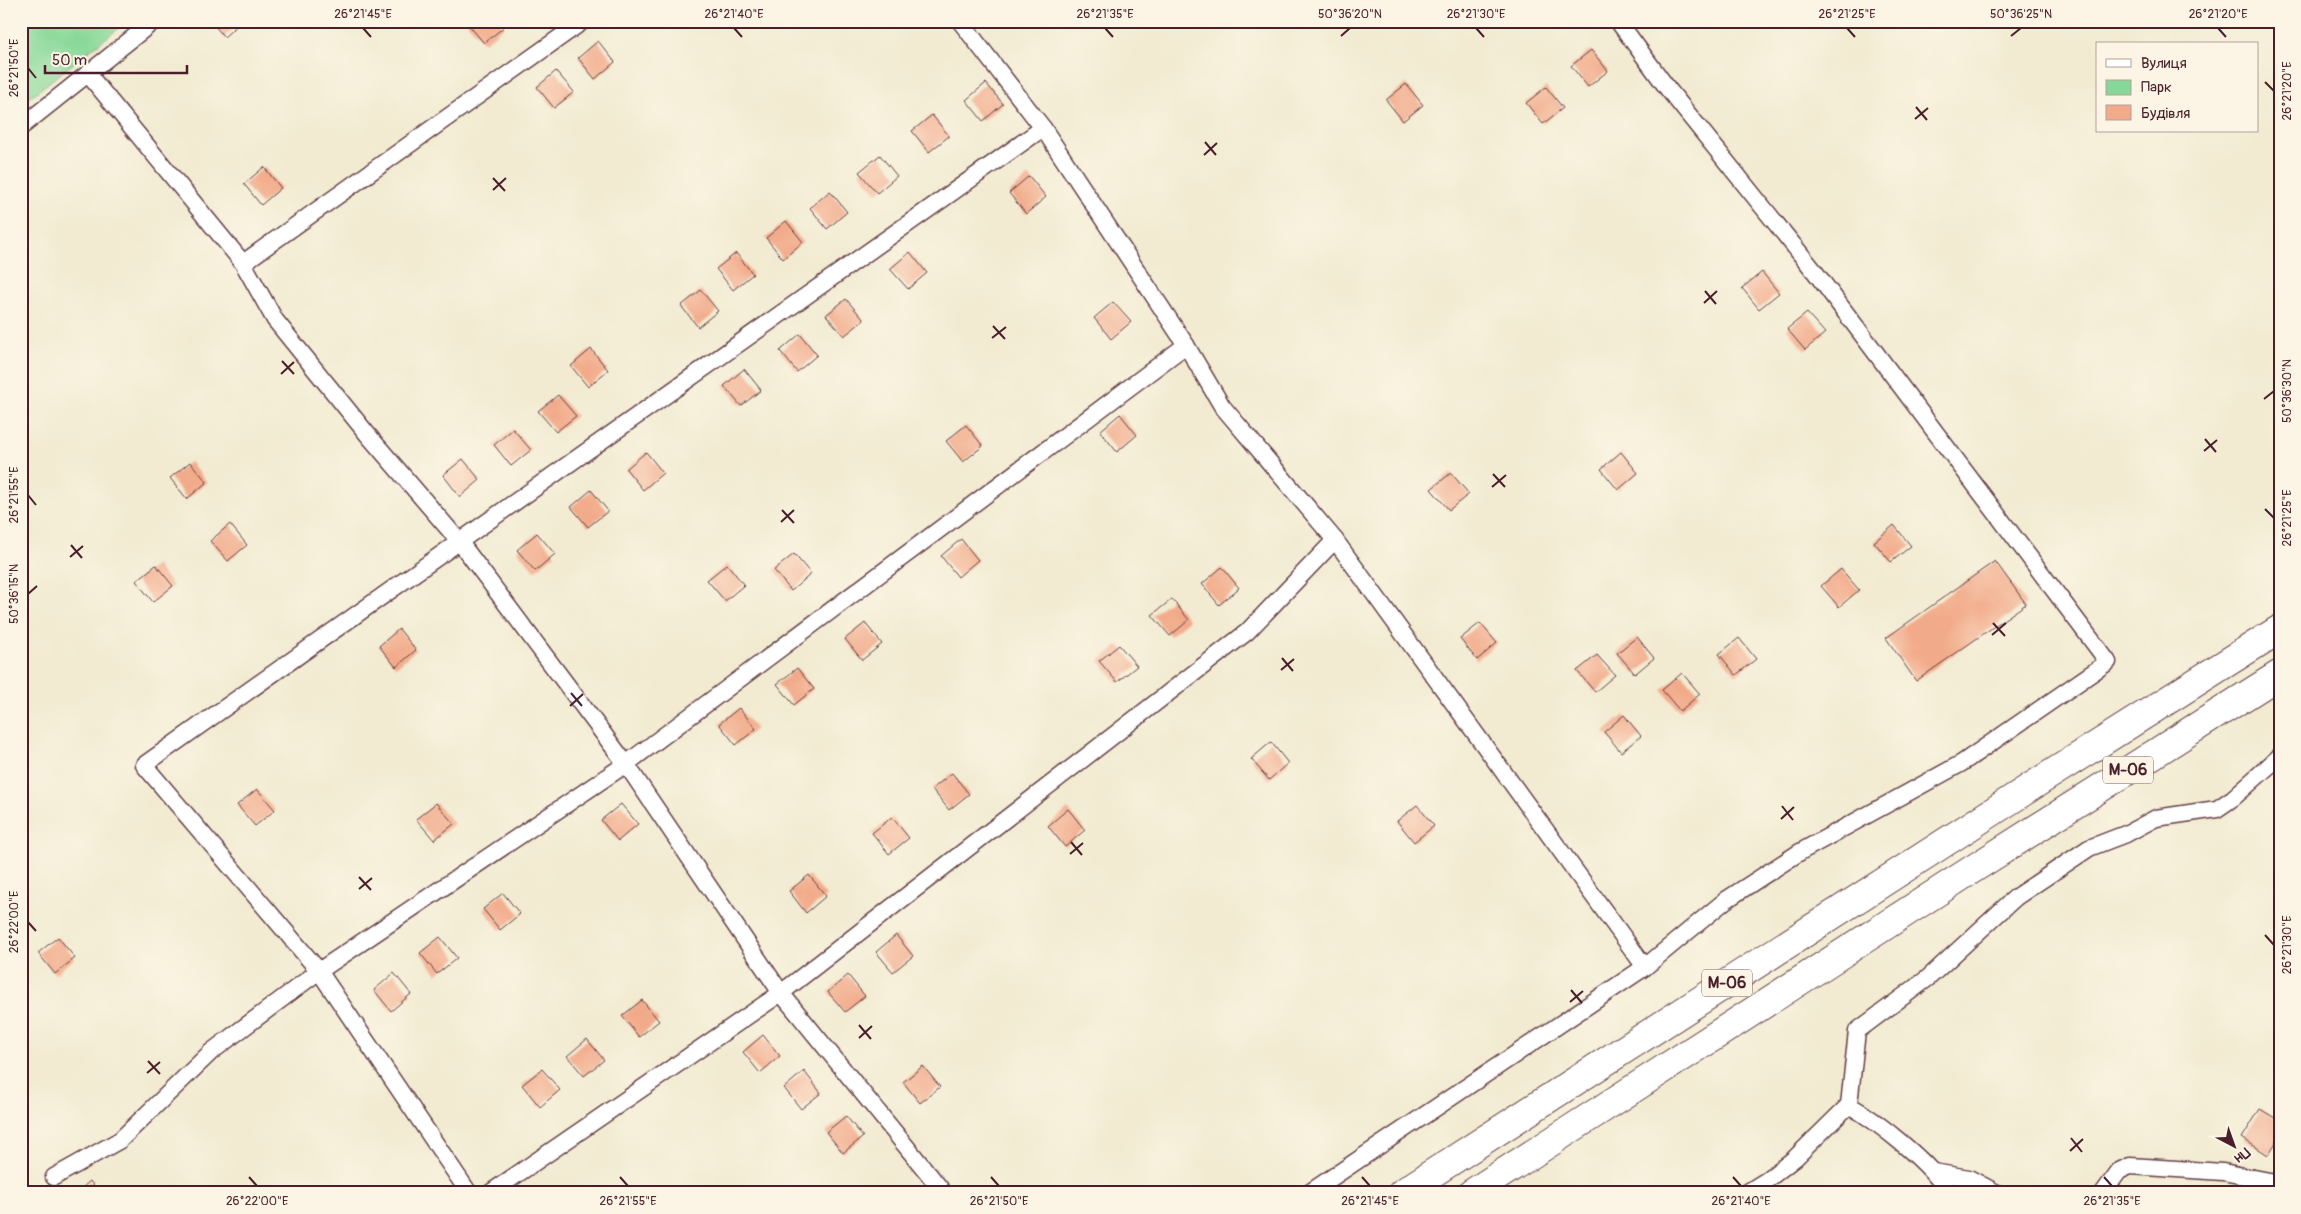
<svg xmlns="http://www.w3.org/2000/svg" width="2301" height="1214" font-family="Pangolin,sans-serif">
  <rect width="100%" height="100%" fill="#fcf5e5"/>
  <filter id="ink" filterUnits="userSpaceOnUse"><feTurbulence type="fractalNoise" baseFrequency=".02" numOctaves="2"/><feDisplacementMap in="SourceGraphic" scale="10" xChannelSelector="R" yChannelSelector="G"/><feConvolveMatrix kernelMatrix="1 2 1 2 8 2 1 2 1" color-interpolation-filters="sRGB"/></filter>
  <filter id="wash" filterUnits="userSpaceOnUse"><feTurbulence type="fractalNoise" baseFrequency=".0096" numOctaves="4" result="noise"/><feDisplacementMap in="SourceGraphic" scale="20" xChannelSelector="R" yChannelSelector="G"/><feGaussianBlur stdDeviation="1.12" result="paint"/><feColorMatrix in="noise" values="0 0 0 0 0 0 0 0 0 0 0 0 0 0 0 0 0 1.4 0 .05"/><feComposite in="paint" operator="in"/></filter>
  <g filter="url(#wash)">
    <rect width="100%" height="100%" fill="#f2ebd2"/>
    <!-- green -->
    <path fill="#87d898" stroke="#687c62" d="M21,21h107l-107,83z"/>
    <g id="blocks">
      <!-- building -->
      <g fill="#f2ab8a">
        <path d="M211,21h31l-18,16z"/>
        <path d="M468,21h31l5,6 -20,16 -17,-20z"/>
        <path d="M2267,21h13v11l-2,2z"/>
        <path d="M598,41l17,21 -20,17 -17,-21z"/>
        <path d="M1591,50l17,21 -20,16 -17,-21z"/>
        <path d="M556,71l18,21 -20,16 -17,-21z"/>
        <path d="M986,83l17,21 -20,17 -17,-21z"/>
        <path d="M1406,84l17,21 -20,16 -17,-21z"/>
        <path d="M1546,87l17,21 -20,16 -17,-21z"/>
        <path d="M932,115l17,21 -20,16 -17,-21z"/>
        <path d="M880,155l17,21 -20,17 -18,-21z"/>
        <path d="M264,167l17,21 -20,17 -17,-21z"/>
        <path d="M1029,176l17,21 -20,17 -17,-21z"/>
        <path d="M830,191l17,21 -20,17 -17,-21z"/>
        <path d="M786,221l17,21 -20,17 -17,-21z"/>
        <path d="M910,252l17,21 -19,16 -18,-20z"/>
        <path d="M736,253l17,21 -20,16 -17,-21z"/>
        <path d="M1762,272l17,21 -20,16 -17,-21z"/>
        <path d="M701,290l17,21 -20,16 -17,-21z"/>
        <path d="M846,299l18,21 -20,16 -18,-21z"/>
        <path d="M1113,302l18,20 -20,17 -17,-21z"/>
        <path d="M1807,313l18,20 -20,17 -18,-21z"/>
        <path d="M800,334l17,21 -20,17 -17,-21z"/>
        <path d="M591,349l17,21 -20,17 -17,-21z"/>
        <path d="M744,369l17,21 -20,16 -17,-20z"/>
        <path d="M558,395l18,21 -20,16 -18,-21z"/>
        <path d="M1120,414l17,21 -20,17 -17,-21z"/>
        <path d="M966,425l17,21 -20,16 -17,-21z"/>
        <path d="M513,429l18,21 -20,16 -17,-21z"/>
        <path d="M646,452l17,21 -20,17 -17,-21z"/>
        <path d="M1621,452l17,21 -20,17 -17,-21z"/>
        <path d="M463,459l17,21 -20,17 -17,-22z"/>
        <path d="M190,462l17,20 -20,17 -17,-21z"/>
        <path d="M1451,473l18,21 -20,16 -18,-21z"/>
        <path d="M591,490l17,21 -20,16 -17,-20z"/>
        <path d="M230,524l17,21 -19,16 -18,-20z"/>
        <path d="M1894,525l17,21 -20,16 -17,-20z"/>
        <path d="M537,533l18,21 -20,17 -18,-21z"/>
        <path d="M961,539l17,21 -20,17 -17,-21z"/>
        <path d="M794,554l17,20 -20,17 -17,-21z"/>
        <path d="M1995,561l31,43 -110,77 -30,-43z"/>
        <path d="M727,564l17,21 -19,16 -18,-21z"/>
        <path d="M156,565l17,21 -20,16 -17,-21z"/>
        <path d="M1222,567l17,21 -20,17 -17,-21z"/>
        <path d="M1841,569l18,21 -20,17 -18,-21z"/>
        <path d="M1172,599l17,21 -19,16 -18,-21z"/>
        <path d="M865,623l17,21 -20,16 -17,-21z"/>
        <path d="M1480,623l17,20 -20,17 -17,-21z"/>
        <path d="M399,629l17,21 -20,17 -17,-21z"/>
        <path d="M1637,637l17,21 -19,16 -18,-21z"/>
        <path d="M1739,638l17,21 -20,16 -17,-21z"/>
        <path d="M1119,645l18,21 -20,16 -18,-21z"/>
        <path d="M1597,655l18,20 -20,17 -18,-21z"/>
        <path d="M797,668l17,21 -20,16 -17,-21z"/>
        <path d="M1682,673l18,21 -20,17 -18,-21z"/>
        <path d="M739,708l17,21 -20,16 -17,-21z"/>
        <path d="M1624,715l17,21 -20,16 -17,-20z"/>
        <path d="M1271,742l17,21 -19,17 -18,-21z"/>
        <path d="M952,773l17,21 -20,16 -17,-21z"/>
        <path d="M257,789l18,21 -20,16 -18,-21z"/>
        <path d="M436,803l18,21 -20,16 -18,-21z"/>
        <path d="M621,804l17,20 -20,17 -17,-21z"/>
        <path d="M1417,805l17,21 -20,16 -17,-21z"/>
        <path d="M1068,809l17,21 -20,17 -17,-21z"/>
        <path d="M892,817l17,21 -20,16 -17,-21z"/>
        <path d="M809,875l17,21 -20,17 -17,-22z"/>
        <path d="M503,893l17,21 -20,16 -17,-21z"/>
        <path d="M896,935l17,21 -20,16 -17,-20z"/>
        <path d="M58,937l17,21 -20,16 -17,-21z"/>
        <path d="M440,937l17,21 -20,16 -17,-21z"/>
        <path d="M394,973l17,21 -20,17 -17,-21z"/>
        <path d="M848,975l17,21 -20,16 -17,-20z"/>
        <path d="M642,1000l17,21 -20,16 -17,-21z"/>
        <path d="M763,1035l17,21 -20,17 -17,-21z"/>
        <path d="M587,1039l17,21 -20,16 -17,-20z"/>
        <path d="M923,1066l17,21 -20,16 -17,-21z"/>
        <path d="M542,1069l18,21 -20,17 -18,-22z"/>
        <path d="M804,1071l17,22 -20,16 -17,-21z"/>
        <path d="M2260,1109l20,12v15l-12,19 -26,-17z"/>
        <path d="M846,1116l17,21 -20,16 -17,-21z"/>
        <path d="M90,1181l9,12h-23z"/>
      </g>
    </g>
  </g>
  <g filter="url(#ink)">
    <use href="#blocks" fill-opacity="0" stroke="#633e44" stroke-width="1"/>
    <g fill="none" stroke-linecap="round" stroke-linejoin="round">
      <!-- minor casing -->
      <g stroke="#633e44" stroke-width="19">
        <g id="minor">
          <path d="M960,21l83,107 143,217 36,61 113,134 310,427"/>
          <path d="M88,74l155,189 32,57 93,115 91,106 167,223 155,229 159,195 -3,5"/>
          <path d="M21,127l133,-106"/>
          <path d="M243,263l340,-242"/>
          <path d="M1849,1105c29,17 83,59 99,88"/>
          <path d="M1933,1172l36,6 28,15"/>
          <path d="M54,1177l66,-37 91,-88 108,-81 307,-207 560,-419"/>
          <path d="M469,1193l-150,-222 -175,-206 899,-637"/>
          <path d="M490,1193l291,-200 466,-361 88,-92"/>
          <path d="M1309,1193l336,-226 81,-67 74,-48 162,-89 146,-101 -293,-390 -147,-183 -50,-68"/>
          <path d="M1746,1193l21,-13 28,-22 54,-53 8,-74 71,-53 88,-81 73,-49 39,-15 28,-15 61,-9 16,-11 47,-42"/>
          <path d="M2103,1193l16,-22 11,-5 93,6 57,11"/>
        </g>
      </g>
      <!-- trunk casing -->
      <g stroke="#633e44" stroke-width="30">
        <g id="trunk">
          <path d="M1402,1193l638,-412 240,-152"/>
          <path d="M1472,1193l504,-326 304,-193"/>
        </g>
      </g>
      <!-- minor -->
      <use href="#minor" stroke="#fff" stroke-width="16"/>
      <!-- trunk -->
      <use href="#trunk" stroke="#fff" stroke-width="28"/>
    </g>
  </g>
  <!-- ticks -->
  <path fill="none" stroke="#4a1f2b" stroke-width="2" d="M363,28l8,9M734,28l8,9M1105,28l8,9M1476,28l8,9M1847,28l8,9M2218,28l8,9M1341,36l9,-8M2011,36l10,-8M28,68l8,10M2265,82l9,9M1916,107l11,13M1915,119l13,-11M1205,142l11,13M1204,155l13,-12M493,178l12,13M493,190l13,-12M1705,291l11,13M1704,303l13,-12M993,326l12,13M992,338l14,-11M282,361l12,13M281,374l13,-12M2264,399l10,-8M2205,439l11,13M2204,451l13,-11M1493,474l12,13M1492,487l14,-12M28,495l8,10M2265,509l9,9M782,510l12,13M781,522l13,-12M71,545l11,13M70,557l13,-11M28,594l9,-8M1993,623l12,13M1992,635l14,-12M1282,658l11,13M1281,670l13,-11M571,693l11,13M570,706l13,-12M1782,806l11,14M1781,819l13,-12M1071,842l11,13M1070,854l13,-11M359,877l12,13M359,889l13,-11M28,922l8,9M2265,935l9,10M1571,990l11,13M1570,1002l13,-11M859,1025l12,14M859,1038l13,-12M148,1061l12,13M147,1073l13,-11M2071,1138l11,14M2070,1151l13,-12M249,1177l8,9M620,1177l8,9M991,1177l8,9M1362,1177l8,9M1733,1177l8,9M2104,1177l8,9"/>
  <g text-anchor="middle" dominant-baseline="central" stroke-width="4.5" stroke-linejoin="round" paint-order="stroke">
    <!-- shield labels -->
    <g fill="#fcf5e5" stroke="#7f5f63" stroke-width="1">
      <rect x="2103" y="756.5" width="50" height="27" rx="4"/>
      <rect x="1702" y="969.5" width="50" height="27" rx="4"/>
    </g>
    <g font-size="16" font-weight="bold" fill="#4a1f2b">
      <text x="2128" y="770">М-06</text>
      <text x="1727" y="983">М-06</text>
    </g>
  </g>
  <!-- margin -->
  <rect width="2301" height="1214" fill="none" stroke="#fcf5e5" stroke-width="55"/>
  <!-- legend -->
  <rect x="2096" y="42" width="162" height="90" fill="#fcf5e5" stroke="#b59f9b"/>
  <rect x="2106" y="59" width="25" height="8" fill="#ffffff" stroke="#b59f9b"/>
  <text x="2141" y="68" font-size="15" fill="#4a1f2b">Вулиця</text>
  <rect x="2106" y="80" width="25" height="15" fill="#87d898" stroke="#b59f9b"/>
  <text x="2141" y="92" font-size="15" fill="#4a1f2b">Парк</text>
  <rect x="2106" y="105" width="25" height="15" fill="#f2ab8a" stroke="#b59f9b"/>
  <text x="2141" y="118" font-size="15" fill="#4a1f2b">Будівля</text>
  <!-- north arrow -->
  <g transform="translate(2234 1146) rotate(139)" stroke="#fcf5e5" stroke-width="4" paint-order="stroke">
  <path d="M0-4L9 19L0 12L-9 19Z" fill="#4a1f2b"/>
  <text y="-8" font-size="14" font-weight="bold" text-anchor="middle" fill="#4a1f2b">Пн</text>
  </g>
  <!-- scale -->
  <path d="M45 65v8h142v-8" fill="none" stroke="#4a1f2b" stroke-width="2.5"/>
  <text x="52" y="65" font-size="15" fill="#4a1f2b" stroke="#fcf5e5" stroke-width="4" paint-order="stroke">50 m</text>
  <rect x="28" y="28" width="2246" height="1158" fill="none" stroke="#4a1f2b" stroke-width="2"/>
  <g font-size="12" text-anchor="middle" fill="#4a1f2b">
    <text x="363" y="18">26°21'45"E</text>
    <text x="734" y="18">26°21'40"E</text>
    <text x="1105" y="18">26°21'35"E</text>
    <text x="1350" y="18">50°36'20"N</text>
    <text x="1476" y="18">26°21'30"E</text>
    <text x="1847" y="18">26°21'25"E</text>
    <text x="2021" y="18">50°36'25"N</text>
    <text x="2218" y="18">26°21'20"E</text>
    <text transform="translate(14 68) rotate(-90)" y="4">26°21'50"E</text>
    <text transform="translate(2287 91) rotate(-90)" y="4">26°21'20"E</text>
    <text transform="translate(2287 391) rotate(-90)" y="4">50°36'30"N</text>
    <text transform="translate(14 495) rotate(-90)" y="4">26°21'55"E</text>
    <text transform="translate(2287 518) rotate(-90)" y="4">26°21'25"E</text>
    <text transform="translate(14 594) rotate(-90)" y="4">50°36'15"N</text>
    <text transform="translate(14 922) rotate(-90)" y="4">26°22'00"E</text>
    <text transform="translate(2287 945) rotate(-90)" y="4">26°21'30"E</text>
    <text x="257" y="1205">26°22'00"E</text>
    <text x="628" y="1205">26°21'55"E</text>
    <text x="999" y="1205">26°21'50"E</text>
    <text x="1370" y="1205">26°21'45"E</text>
    <text x="1741" y="1205">26°21'40"E</text>
    <text x="2112" y="1205">26°21'35"E</text>
  </g>
</svg>
